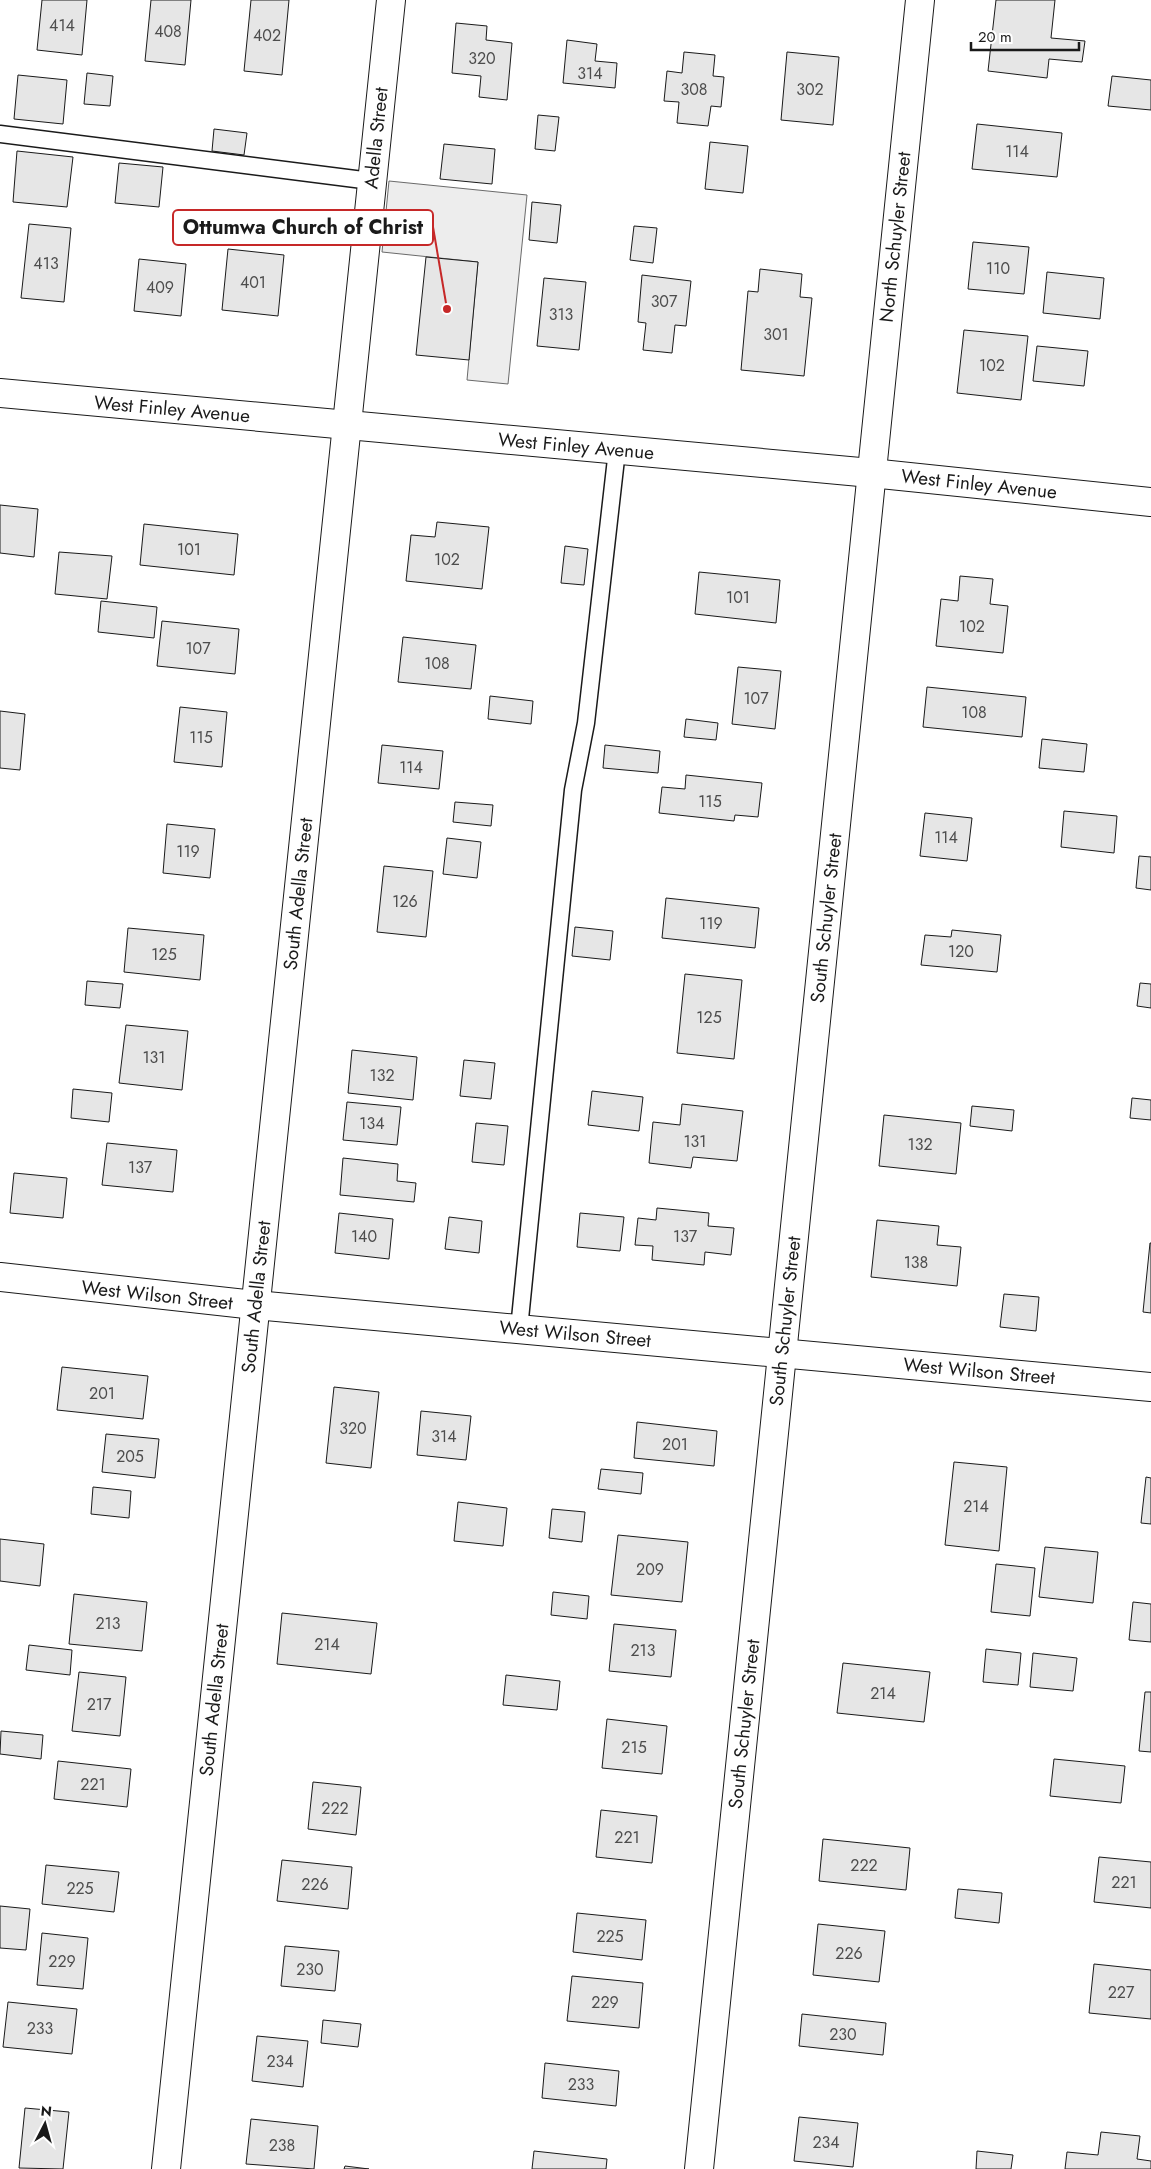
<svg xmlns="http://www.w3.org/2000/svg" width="1151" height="2169" font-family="Jost,sans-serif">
  <rect width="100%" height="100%" fill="#fff"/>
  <!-- parking -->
  <path fill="#ededed" stroke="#6a6a6a" d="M389,181l138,14 -19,189 -41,-4 11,-118 -96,-10z"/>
  <!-- building -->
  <g fill="#e6e6e6" stroke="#1a1a1a">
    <path d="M42,0h45l-5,55 -45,-5z"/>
    <path d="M151,0h40l-6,65 -40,-4z"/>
    <path d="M251,0h38l-7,75 -38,-4z"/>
    <path d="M996,0h59l-4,38 34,3 -3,21 -33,-3 -2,19 -59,-7z"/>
    <path d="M456,23l31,3 -1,14 26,3 -5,57 -28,-3 2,-21 -29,-3z"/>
    <path d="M567,40l30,4 -2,17 22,2 -2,25 -52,-5z"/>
    <path d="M684,52l31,3 -2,21 11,1 -3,30 -10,-1 -3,20 -31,-3 2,-21 -15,-1 3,-30 15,2z"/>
    <path d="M787,52l52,5 -6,68 -52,-5z"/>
    <path d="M87,73l26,3 -3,30 -26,-2z"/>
    <path d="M18,75l49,5 -4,44 -49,-5z"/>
    <path d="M1112,76l39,4v30l-43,-4z"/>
    <path d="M538,115l21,2 -4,34 -20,-2z"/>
    <path d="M977,124l85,9 -5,44 -85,-8z"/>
    <path d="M214,129l33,4 -3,22 -32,-4z"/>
    <path d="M710,142l38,4 -5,47 -38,-4z"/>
    <path d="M444,144l51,5 -3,35 -52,-5z"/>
    <path d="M17,151l56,6 -6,50 -54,-5z"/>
    <path d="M119,163l44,4 -4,40 -44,-4z"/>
    <path d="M532,202l29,3 -4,38 -28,-3z"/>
    <path d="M29,224l42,4 -7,74 -43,-4z"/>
    <path d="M634,226l23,2 -4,35 -23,-3z"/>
    <path d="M973,242l56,5 -5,47 -56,-5z"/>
    <path d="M228,249l56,6 -6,61 -56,-6z"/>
    <path d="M426,257l52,5 -9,98 -53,-5z"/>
    <path d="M139,259l47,5 -5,52 -47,-5z"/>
    <path d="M760,269l42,5 -2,23 12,1 -8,78 -63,-6 7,-79 10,1z"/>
    <path d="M1047,272l57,6 -4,41 -57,-6z"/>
    <path d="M642,275l49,6 -5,45 -11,-1 -3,28 -29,-3 3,-27 -8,-1z"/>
    <path d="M544,278l42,4 -7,68 -42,-4z"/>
    <path d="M964,330l64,6 -7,64 -64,-7z"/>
    <path d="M1037,346l51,5 -4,35 -51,-5z"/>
    <path d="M0,505l38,4 -4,48 -34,-4z"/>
    <path d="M437,522l52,5 -7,62 -76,-8 5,-46 24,2z"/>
    <path d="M144,524l94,10 -4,41 -94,-10z"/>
    <path d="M565,546l23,3 -4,36 -23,-2z"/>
    <path d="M59,552l53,4 -5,43 -52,-5z"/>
    <path d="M699,572l81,8 -4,43 -81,-9z"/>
    <path d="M960,576l33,3 -3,25 18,2 -5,47 -67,-7 5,-47 17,2z"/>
    <path d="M101,601l56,6 -3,31 -56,-6z"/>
    <path d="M162,621l77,8 -4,45 -78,-8z"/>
    <path d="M403,637l73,8 -5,44 -73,-7z"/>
    <path d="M738,667l43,4 -6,58 -43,-5z"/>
    <path d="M927,687l99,10 -4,40 -99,-10z"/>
    <path d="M490,696l43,5 -2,23 -43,-5z"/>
    <path d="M180,707l47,5 -5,55 -48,-5z"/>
    <path d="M0,711l25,3 -5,56 -20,-2z"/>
    <path d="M686,719l32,4 -2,17 -32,-3z"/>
    <path d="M1042,739l45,5 -3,28 -45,-4z"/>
    <path d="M382,745l61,6 -4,38 -61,-6z"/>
    <path d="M605,745l55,6 -2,22 -55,-5z"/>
    <path d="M686,775l76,8 -4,34 -23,-2 -1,6 -75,-8 3,-26 23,2z"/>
    <path d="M455,802l38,3 -2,21 -38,-4z"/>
    <path d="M1064,811l53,5 -3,37 -53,-6z"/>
    <path d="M925,813l47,5 -5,43 -47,-5z"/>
    <path d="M167,824l48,5 -5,49 -47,-5z"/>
    <path d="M447,838l34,4 -4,36 -34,-4z"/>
    <path d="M1139,856l12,1v33l-15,-2z"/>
    <path d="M384,866l49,5 -7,66 -49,-5z"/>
    <path d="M666,898l93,10 -4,40 -93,-10z"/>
    <path d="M575,927l38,4 -3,29 -38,-4z"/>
    <path d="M128,928l76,7 -4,45 -76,-8z"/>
    <path d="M952,930l49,5 -4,37 -76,-7 4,-30 26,2z"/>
    <path d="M685,974l57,6 -8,79 -57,-6z"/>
    <path d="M87,981l36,3 -3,24 -35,-3z"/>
    <path d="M1140,983l11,1v24l-14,-2z"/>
    <path d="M126,1025l62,6 -6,59 -63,-7z"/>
    <path d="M352,1050l65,7 -4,43 -65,-7z"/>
    <path d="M464,1060l31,3 -4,36 -31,-3z"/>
    <path d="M73,1089l39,4 -3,29 -38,-4z"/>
    <path d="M592,1091l51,6 -4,34 -51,-6z"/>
    <path d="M1132,1098l19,2v20l-21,-2z"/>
    <path d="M347,1102l54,5 -4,38 -54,-5z"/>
    <path d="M682,1104l61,7 -6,50 -44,-4 -2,11 -42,-5 4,-41 27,3z"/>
    <path d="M972,1106l42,4 -2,21 -42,-5z"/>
    <path d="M884,1115l77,8 -5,51 -77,-8z"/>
    <path d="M476,1123l32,3 -4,39 -32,-3z"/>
    <path d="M107,1143l70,7 -4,42 -71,-7z"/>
    <path d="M343,1158l55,6 -1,17 19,2 -2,19 -74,-7z"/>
    <path d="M14,1173l53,5 -4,40 -53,-5z"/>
    <path d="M657,1208l52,5 -1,13 26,2 -3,27 -26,-3 -1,13 -52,-5 1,-14 -18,-1 3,-27 18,2z"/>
    <path d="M339,1213l54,6 -4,40 -54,-6z"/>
    <path d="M580,1213l44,4 -4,34 -43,-4z"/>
    <path d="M449,1217l33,4 -3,32 -34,-4z"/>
    <path d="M877,1220l62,6 -2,19 24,2 -4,39 -86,-9z"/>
    <path d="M1150,1243h1v70l-8,-1z"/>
    <path d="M1004,1294l35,3 -3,34 -36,-4z"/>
    <path d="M62,1367l86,9 -5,43 -86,-9z"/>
    <path d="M334,1387l45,5 -8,76 -45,-5z"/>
    <path d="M421,1411l50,5 -5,44 -49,-5z"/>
    <path d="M637,1422l80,9 -3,35 -80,-8z"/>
    <path d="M106,1434l53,5 -4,39 -53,-6z"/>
    <path d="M954,1462l53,5 -8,84 -54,-6z"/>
    <path d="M601,1469l42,4 -2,21 -43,-5z"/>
    <path d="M1146,1477l5,1v46l-10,-1z"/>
    <path d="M93,1487l38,4 -2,27 -38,-4z"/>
    <path d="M458,1502l49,6 -4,38 -49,-5z"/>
    <path d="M552,1509l33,3 -3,30 -33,-4z"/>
    <path d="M618,1535l70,7 -6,60 -71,-7z"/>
    <path d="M0,1539l44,5 -4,42 -40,-5z"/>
    <path d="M1045,1547l53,5 -5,51 -54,-6z"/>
    <path d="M996,1564l39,4 -5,48 -39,-4z"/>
    <path d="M553,1592l36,4 -2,23 -36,-4z"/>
    <path d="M74,1594l73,8 -5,49 -73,-7z"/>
    <path d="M1133,1602l18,2v38l-22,-2z"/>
    <path d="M282,1613l95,10 -6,51 -94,-10z"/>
    <path d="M614,1624l62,6 -5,47 -62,-6z"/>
    <path d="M29,1645l43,5 -2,25 -44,-5z"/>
    <path d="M986,1649l35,4 -3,32 -35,-3z"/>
    <path d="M1033,1653l44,5 -4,33 -43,-4z"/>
    <path d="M843,1663l87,9 -6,50 -87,-9z"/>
    <path d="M79,1672l47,5 -6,59 -48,-5z"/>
    <path d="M506,1675l54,6 -3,29 -54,-5z"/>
    <path d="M1145,1692h6v60l-12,-1z"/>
    <path d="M607,1719l60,7 -5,48 -60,-6z"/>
    <path d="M1,1731l42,4 -2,24 -41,-5z"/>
    <path d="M1054,1759l71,7 -4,37 -71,-7z"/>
    <path d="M58,1761l73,8 -4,38 -73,-8z"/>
    <path d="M313,1782l48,5 -5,48 -48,-6z"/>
    <path d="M601,1810l56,6 -5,47 -56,-6z"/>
    <path d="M823,1839l87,9 -4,42 -87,-9z"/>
    <path d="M1099,1857l52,5v46l-57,-6z"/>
    <path d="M282,1860l70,7 -4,42 -71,-8z"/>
    <path d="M46,1865l73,7 -5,40 -72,-8z"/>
    <path d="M958,1889l44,4 -3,30 -44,-5z"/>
    <path d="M0,1906l30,3 -4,41 -26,-2z"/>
    <path d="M577,1913l69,7 -4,40 -69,-8z"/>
    <path d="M818,1924l67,7 -6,51 -66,-7z"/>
    <path d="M42,1933l46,5 -5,51 -46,-4z"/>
    <path d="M285,1946l54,5 -4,40 -54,-5z"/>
    <path d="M1094,1964l57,6v49l-62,-6z"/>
    <path d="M572,1976l71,7 -4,45 -72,-7z"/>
    <path d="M8,2002l69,7 -5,45 -69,-7z"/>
    <path d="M802,2014l84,9 -3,32 -84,-9z"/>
    <path d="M323,2020l38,4 -3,23 -37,-4z"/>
    <path d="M257,2036l51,5 -5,46 -51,-6z"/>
    <path d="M545,2063l74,8 -3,35 -74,-8z"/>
    <path d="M25,2108l44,4 -6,57 -44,-1z"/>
    <path d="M799,2117l59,6 -5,44 -59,-6z"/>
    <path d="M251,2119l67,7 -4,43 -68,-5z"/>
    <path d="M1101,2132l39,4 -3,23 14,2v8h-86l2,-17 31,3z"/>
    <path d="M534,2151l73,8 -1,10h-74z"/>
    <path d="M977,2151l36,4 -2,14h-35z"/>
    <path d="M345,2166l24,3h-25z"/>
  </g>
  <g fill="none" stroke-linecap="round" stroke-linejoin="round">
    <!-- lane casing -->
    <g stroke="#1a1a1a" stroke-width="19">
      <g id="lane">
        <path d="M0,134l371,47"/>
        <path d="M519,1329l54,-539 13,-67 31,-273"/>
      </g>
    </g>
    <!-- street casing -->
    <g stroke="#1a1a1a" stroke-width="30">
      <g id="street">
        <path d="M0,1277l255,28 896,82"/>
        <path d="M166,2169l225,-2169"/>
        <path d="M699,2169l221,-2169"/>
      </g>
    </g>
    <!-- secondary casing -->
    <g stroke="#1a1a1a" stroke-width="30">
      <path id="secondary" d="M0,393l871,80 280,29"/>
    </g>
    <!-- lane -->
    <use href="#lane" stroke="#fff" stroke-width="16"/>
    <!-- street -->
    <use href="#street" stroke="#fff" stroke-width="28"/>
    <!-- secondary -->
    <use href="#secondary" stroke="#fff" stroke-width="28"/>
  </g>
  <g text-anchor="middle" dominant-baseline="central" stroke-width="4" stroke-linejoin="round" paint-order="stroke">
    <!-- number labels -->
    <g font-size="16" fill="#4d4d4d">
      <text x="62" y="25">414</text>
      <text x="168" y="31">408</text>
      <text x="267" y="35">402</text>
      <text x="482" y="58">320</text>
      <text x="590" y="73">314</text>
      <text x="694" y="89">308</text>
      <text x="810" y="89">302</text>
      <text x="1017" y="151">114</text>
      <text x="46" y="263">413</text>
      <text x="998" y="268">110</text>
      <text x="253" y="282">401</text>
      <text x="160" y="287">409</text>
      <text x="664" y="301">307</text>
      <text x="561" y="314">313</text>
      <text x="776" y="334">301</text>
      <text x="992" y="365">102</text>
      <text x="189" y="549">101</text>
      <text x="447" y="559">102</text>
      <text x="738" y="597">101</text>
      <text x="972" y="626">102</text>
      <text x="198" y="648">107</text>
      <text x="437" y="663">108</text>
      <text x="756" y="698">107</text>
      <text x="974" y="712">108</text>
      <text x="201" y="737">115</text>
      <text x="411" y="767">114</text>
      <text x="710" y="801">115</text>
      <text x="946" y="837">114</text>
      <text x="188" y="851">119</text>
      <text x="405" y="901">126</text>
      <text x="711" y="923">119</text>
      <text x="961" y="951">120</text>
      <text x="164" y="954">125</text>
      <text x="709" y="1017">125</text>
      <text x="154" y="1057">131</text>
      <text x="382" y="1075">132</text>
      <text x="372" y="1123">134</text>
      <text x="695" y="1141">131</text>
      <text x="920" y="1144">132</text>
      <text x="140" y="1167">137</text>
      <text x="364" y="1236">140</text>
      <text x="685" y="1236">137</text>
      <text x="916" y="1262">138</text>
      <text x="102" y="1393">201</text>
      <text x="353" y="1428">320</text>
      <text x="444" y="1436">314</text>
      <text x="675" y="1444">201</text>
      <text x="130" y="1456">205</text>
      <text x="976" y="1506">214</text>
      <text x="650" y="1569">209</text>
      <text x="108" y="1623">213</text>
      <text x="327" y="1644">214</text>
      <text x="643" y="1650">213</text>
      <text x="883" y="1693">214</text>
      <text x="99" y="1704">217</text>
      <text x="634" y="1747">215</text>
      <text x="93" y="1784">221</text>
      <text x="335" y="1808">222</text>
      <text x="627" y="1837">221</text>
      <text x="864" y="1865">222</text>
      <text x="1124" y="1882">221</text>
      <text x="315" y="1884">226</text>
      <text x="80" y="1888">225</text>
      <text x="610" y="1936">225</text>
      <text x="849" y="1953">226</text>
      <text x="62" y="1961">229</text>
      <text x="310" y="1969">230</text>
      <text x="1121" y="1992">227</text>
      <text x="605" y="2002">229</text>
      <text x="40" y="2028">233</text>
      <text x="843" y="2034">230</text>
      <text x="280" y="2061">234</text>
      <text x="581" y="2084">233</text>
      <text x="826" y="2142">234</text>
      <text x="282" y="2145">238</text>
    </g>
    <!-- street labels -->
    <g font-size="19" fill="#1a1a1a" stroke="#fff">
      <text transform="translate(376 138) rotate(-84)">Adella Street</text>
      <text transform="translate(895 237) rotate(-84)">North Schuyler Street</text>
      <text transform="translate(172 409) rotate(5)">West Finley Avenue</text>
      <text transform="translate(576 446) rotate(5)">West Finley Avenue</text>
      <text transform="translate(979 484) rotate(6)">West Finley Avenue</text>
      <text transform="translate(298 894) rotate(-84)">South Adella Street</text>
      <text transform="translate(826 918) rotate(-84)">South Schuyler Street</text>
      <text transform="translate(157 1295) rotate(6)">West Wilson Street</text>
      <text transform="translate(256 1297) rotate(-84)">South Adella Street</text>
      <text transform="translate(785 1321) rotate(-84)">South Schuyler Street</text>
      <text transform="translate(575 1334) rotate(5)">West Wilson Street</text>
      <text transform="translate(979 1371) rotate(5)">West Wilson Street</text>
      <text transform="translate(214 1700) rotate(-84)">South Adella Street</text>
      <text transform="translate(744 1724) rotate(-84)">South Schuyler Street</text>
    </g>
  </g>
  <!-- callouts -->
  <path fill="none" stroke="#c62828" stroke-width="2" d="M447 309L433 227"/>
  <circle fill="#c62828" stroke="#fff" stroke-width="2" cx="447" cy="309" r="5"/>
  <rect fill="#fff" stroke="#c62828" stroke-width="2" x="173" y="210" width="260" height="35" rx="5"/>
  <g font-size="20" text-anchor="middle" font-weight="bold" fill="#1a1a1a">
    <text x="303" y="234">Ottumwa Church of Christ</text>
  </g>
  <!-- north arrow -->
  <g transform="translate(45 2124) rotate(6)" stroke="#ffffff" stroke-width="4" paint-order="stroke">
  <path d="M0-4L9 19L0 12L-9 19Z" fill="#1a1a1a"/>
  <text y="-8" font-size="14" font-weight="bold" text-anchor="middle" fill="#1a1a1a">N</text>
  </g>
  <!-- scale -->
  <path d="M971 42v8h108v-8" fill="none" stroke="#1a1a1a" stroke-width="2.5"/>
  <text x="978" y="42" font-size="15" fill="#1a1a1a" stroke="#ffffff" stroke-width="4" paint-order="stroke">20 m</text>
</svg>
